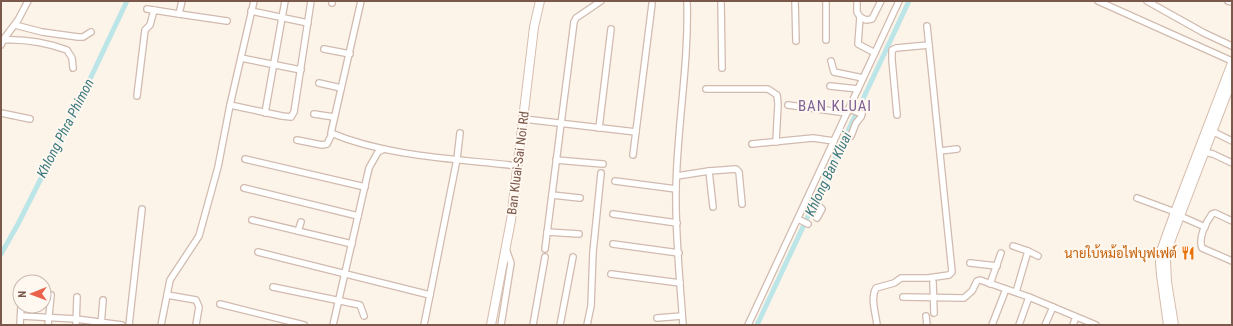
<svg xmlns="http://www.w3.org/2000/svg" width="1233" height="326" font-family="'Roboto Condensed',Sarabun,sans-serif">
  <rect width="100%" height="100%" fill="#fdf4e9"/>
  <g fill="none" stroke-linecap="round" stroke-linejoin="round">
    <!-- canal -->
    <g stroke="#bce5e8" stroke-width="5">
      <path d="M1,254l17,-30 54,-107 55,-116"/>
      <path d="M757,325l152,-324"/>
    </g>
    <!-- street casing -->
    <g stroke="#d1baae" stroke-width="8">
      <g id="street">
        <path d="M361,1l-30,132c57,24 127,26 187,33"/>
        <path d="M721,1l1,67"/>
        <path d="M795,1l1,40"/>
        <path d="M826,1v39"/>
        <path d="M857,1v11l3,5 -2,27 17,9"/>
        <path d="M1098,1l134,60"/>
        <path d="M1147,1l57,32 28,13"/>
        <path d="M1228,1l4,1"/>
        <path d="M332,3v-2"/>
        <path d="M147,9l32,5 3,-13"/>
        <path d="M251,11l57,12"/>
        <path d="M179,14l48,7"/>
        <path d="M860,17l6,3 6,-1 9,-18"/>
        <path d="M15,25l27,7 36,5h5l8,-5"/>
        <path d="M3,40c21,-1 44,3 64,10l5,8 1,10"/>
        <path d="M1,45l2,-5 15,-20 10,-19"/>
        <path d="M324,49l26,5"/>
        <path d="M241,58l60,12"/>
        <path d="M831,61l3,11 29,6"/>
        <path d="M319,83l22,5"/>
        <path d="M830,86l28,3"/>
        <path d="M706,89h62l9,6 1,9 -2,38"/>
        <path d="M137,96l8,-66 5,-5 4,-15"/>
        <path d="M230,105l52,11 9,1 3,-5 17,-111"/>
        <path d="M788,105l59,8"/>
        <path d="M849,109l13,5 -1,3 -5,6 -5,13"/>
        <path d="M1,113l29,6"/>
        <path d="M265,113l20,-112"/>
        <path d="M314,114l20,3"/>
        <path d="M897,115l-5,-55v-10l4,-2 33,-3"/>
        <path d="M524,119l112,13"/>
        <path d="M599,128l12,-99"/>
        <path d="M1212,131l20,10"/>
        <path d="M297,140l25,5 5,-1 5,-10"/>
        <path d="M752,144l61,-6 21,3"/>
        <path d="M940,151l17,-2"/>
        <path d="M1204,152l9,2 19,9"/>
        <path d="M633,155l19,-151"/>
        <path d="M245,159l120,28"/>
        <path d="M556,160l47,4"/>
        <path d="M709,171l4,36"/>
        <path d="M677,176l32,-5 27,-2 3,3 3,32"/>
        <path d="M615,181l61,8"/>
        <path d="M244,188l114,28"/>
        <path d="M552,195l28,3"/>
        <path d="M1137,198l38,14"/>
        <path d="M806,202l14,5 2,2 -5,9"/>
        <path d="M613,214l64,9"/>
        <path d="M1180,216l25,11"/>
        <path d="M798,219l10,5"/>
        <path d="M252,220l100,24"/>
        <path d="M1232,221l-17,-8 -3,1c-6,8 -14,24 -10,34l30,13"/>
        <path d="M298,231l3,-9"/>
        <path d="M547,232l32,2"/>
        <path d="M613,244l66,9"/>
        <path d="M1013,246l15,5 -12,41"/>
        <path d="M545,249l29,-227 2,-4 25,-17"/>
        <path d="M1028,251l10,5"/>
        <path d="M258,252l172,43"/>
        <path d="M970,263l27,3"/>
        <path d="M611,274l69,9"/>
        <path d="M933,282l1,31"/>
        <path d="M990,284l11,-31"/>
        <path d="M273,287l87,18 4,11"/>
        <path d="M167,295l29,5 3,7 -3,18"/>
        <path d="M903,297l61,1 8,-7 5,-10 3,-1 49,17 67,28"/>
        <path d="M220,304l84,21"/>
        <path d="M21,316l55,3 46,6"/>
        <path d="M926,316l1,9"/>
        <path d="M657,318l25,-2"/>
        <path d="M20,325l1,-19"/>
        <path d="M48,325l3,-30"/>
        <path d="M76,325l1,-28"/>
        <path d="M101,325l2,-25"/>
        <path d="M129,325l13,-116"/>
        <path d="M161,325l9,-45 29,-44 19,-69 12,-62 24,-104"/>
        <path d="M333,325l36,-157 9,-16 6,-3"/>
        <path d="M424,325l33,-166 3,-26"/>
        <path d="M501,325l10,-62 -5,-14"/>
        <path d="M533,325l12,-68"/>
        <path d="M560,325l13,-68"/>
        <path d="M587,325l4,-19 2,-54 8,-79"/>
        <path d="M683,325c-3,-44 -8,-92 -7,-136 1,-63 13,-125 11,-188"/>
        <path d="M748,325l151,-324"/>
        <path d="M877,325c-1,-11 -7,-27 -1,-37l18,-5 7,-5h27l21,-3 3,-3 -25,-246"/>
        <path d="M992,325l14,-36"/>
        <path d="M1019,325l10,-28"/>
        <path d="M1045,325l8,-18"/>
        <path d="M1073,325l3,-8"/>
      </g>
    </g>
    <!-- secondary casing -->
    <g stroke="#d6bdad" stroke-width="10">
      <g id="secondary">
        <path d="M491,325l20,-105 23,-193 6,-26"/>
        <path d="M1168,325l-7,-50 -1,-13 1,-11 14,-39 57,-149"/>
        <path d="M1174,325l-7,-43 -1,-22 4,-18 62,-162"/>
      </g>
    </g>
    <!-- street -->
    <use href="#street" stroke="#fff" stroke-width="5.5"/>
    <!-- secondary -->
    <use href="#secondary" stroke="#fff" stroke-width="8"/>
  </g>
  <!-- icons -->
  <defs>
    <g id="restaurant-bare" transform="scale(1.08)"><path d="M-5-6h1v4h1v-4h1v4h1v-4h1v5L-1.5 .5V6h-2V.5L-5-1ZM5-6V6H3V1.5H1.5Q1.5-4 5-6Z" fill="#e8710a" stroke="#fff8f1" stroke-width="2.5" paint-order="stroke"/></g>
  </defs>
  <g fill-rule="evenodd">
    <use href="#restaurant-bare" x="1188" y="253"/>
  </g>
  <g text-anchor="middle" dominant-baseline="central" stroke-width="4" stroke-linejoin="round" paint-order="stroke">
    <!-- street labels -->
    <g font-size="13" fill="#7a584b" stroke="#fff8f1">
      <text transform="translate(518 163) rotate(-83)">Ban Kluai-Sai Noi Rd</text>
    </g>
    <!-- food labels -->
    <g font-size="13" fill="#c56008" stroke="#fff8f1" text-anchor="end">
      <text x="1177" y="253">นายใบ้หม้อไฟบุฟเฟต์</text>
    </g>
    <!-- water labels -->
    <g font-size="14" font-style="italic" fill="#3d797e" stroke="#fff8f1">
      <text transform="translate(65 128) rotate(-63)">Khlong Phra Phimon</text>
      <text transform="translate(828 174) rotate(-65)">Khlong Ban Kluai</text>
    </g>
    <!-- quarter labels -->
    <g font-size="15" letter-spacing="1" fill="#806395" stroke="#fff8f1">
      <text x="835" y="106">BAN KLUAI</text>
    </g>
  </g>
  <!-- border -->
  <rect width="1233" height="326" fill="none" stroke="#7a584b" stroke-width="4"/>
  <!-- north arrow -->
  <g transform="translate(32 294) rotate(269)"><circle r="19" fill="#fff8f1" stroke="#cab8af"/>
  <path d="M0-3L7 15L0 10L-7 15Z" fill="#ea624b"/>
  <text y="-6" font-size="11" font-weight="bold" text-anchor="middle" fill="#7a584b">N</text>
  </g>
</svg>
